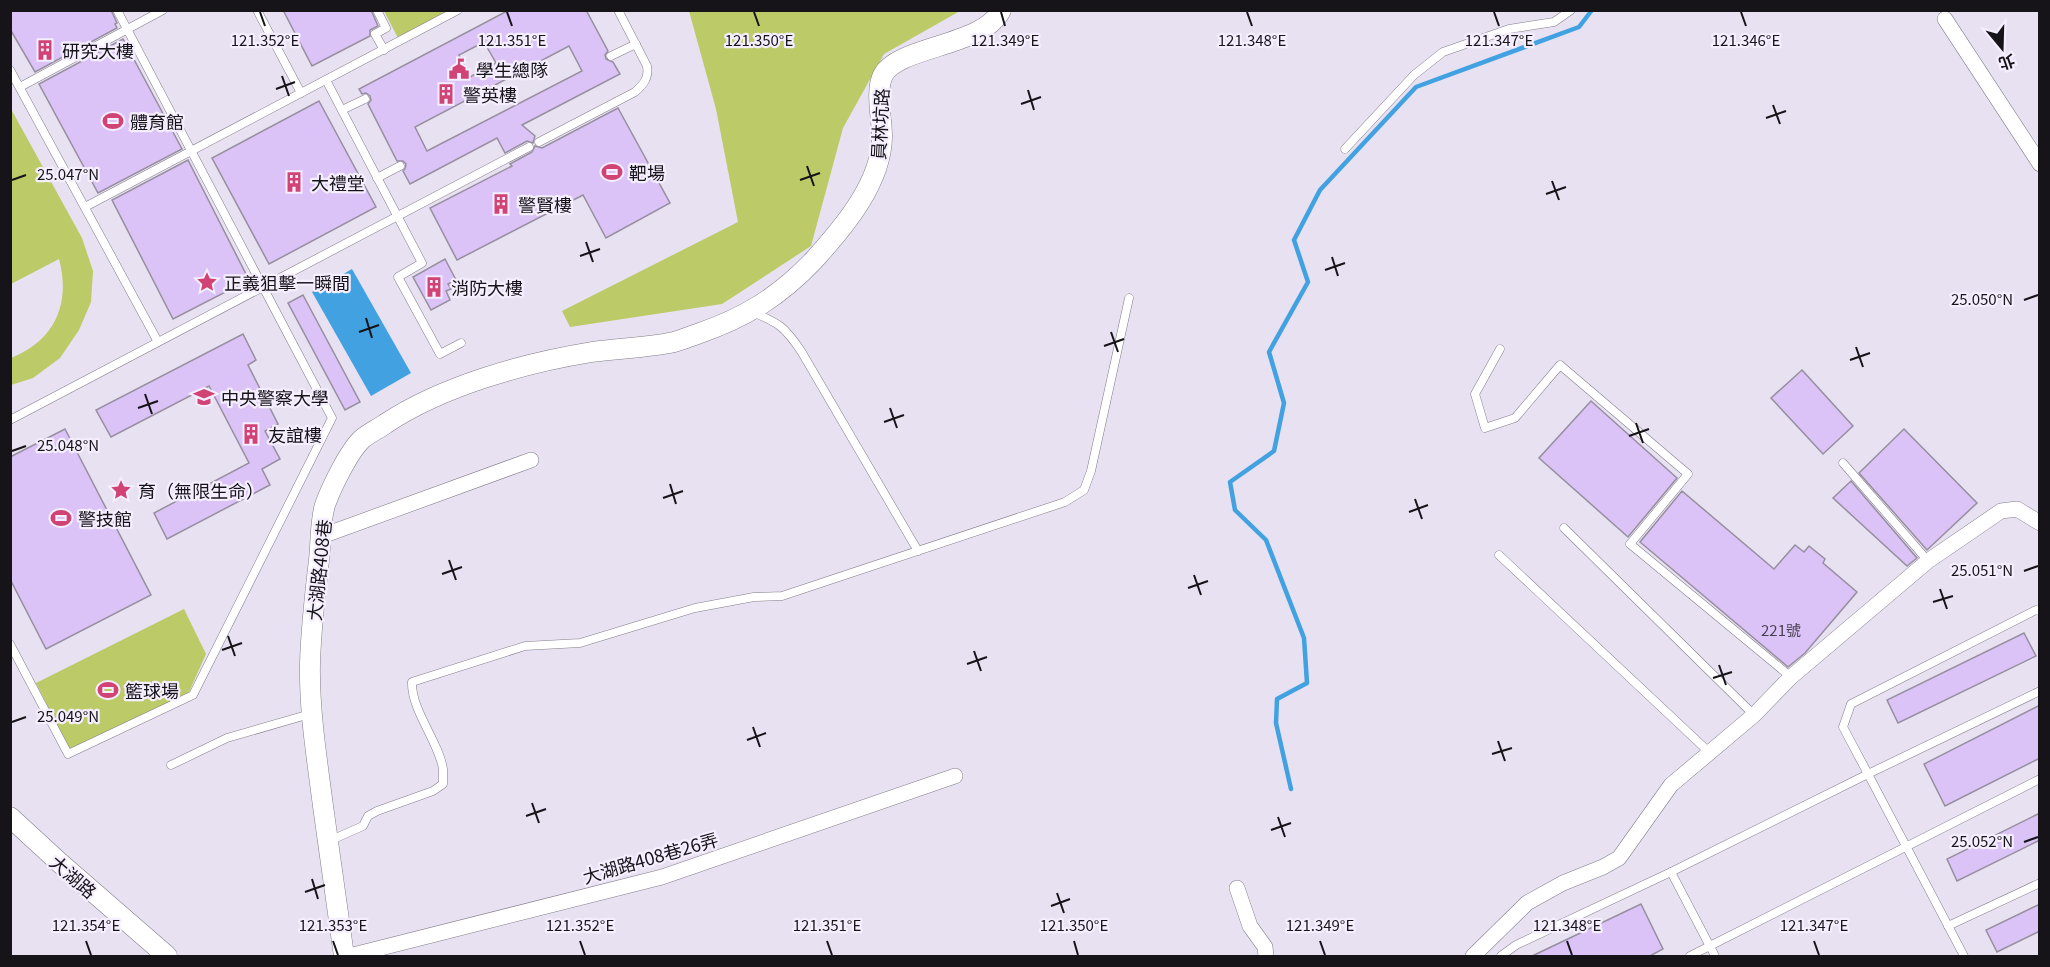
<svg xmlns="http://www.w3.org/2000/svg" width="2050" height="967" font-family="Georgia,'Noto Sans TC',serif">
  <rect width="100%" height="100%" fill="#e8e1f1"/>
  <!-- green -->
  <g fill="#bcca67">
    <path d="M384,11h67l-53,27z"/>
    <path d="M689,11h271l-76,43 -41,74 -32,118 -89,58 -152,23 -8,-16 176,-89 -22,-113z"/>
    <path d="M11,109l71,129 11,33 -2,31 -12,28 -19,28 -27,20 -22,7v-27c44,-17 60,-55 48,-99l-48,25z"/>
    <path d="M184,609l22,45 -17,38 -119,59 -34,-68z"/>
  </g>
  <!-- water -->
  <path fill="#42a2e1" d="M352,269l59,104 -40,23 -59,-104z"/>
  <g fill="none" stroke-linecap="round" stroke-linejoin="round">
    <!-- stream -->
    <path stroke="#42a2e1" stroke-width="4.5" d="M1291,789l-15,-66 1,-24 30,-16 -3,-45 -38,-98 -31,-30 -5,-28 44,-31 10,-48 -15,-51 39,-70 -14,-42 26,-50 96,-103 163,-60 13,-17"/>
  </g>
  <!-- building -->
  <g fill="#dbc2f7" stroke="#958f9e" stroke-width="1.5" fill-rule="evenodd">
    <path d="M10,10h101l6,13 -2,1 2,4 -82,44 -25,-43z"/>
    <path d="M283,10h88l7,16 -8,4v6l-58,30z"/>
    <path d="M509,10h77l22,41 -3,4 1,4 7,3 7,12 -98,51 13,11 -2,7 -6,-2 -22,12 -8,-15 -87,46 -7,-13 2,-2 1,-5 -3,-3h-6l-29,-57 3,-4 -1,-4 -4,-3 -4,1 -3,-5zM484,42l12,21 -26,14 -11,-22zM569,46l13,25 -155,80 -12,-24z"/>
    <path d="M123,39l59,110 -84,44 -59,-109z"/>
    <path d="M319,101l57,106 -107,57 -57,-106z"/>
    <path d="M618,108l52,95 -64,35 -23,-43 -126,65 -27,-52 82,-42 -2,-2 22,-12 3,-6 7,2z"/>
    <path d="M188,160l61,120 -76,39 -61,-119z"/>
    <path d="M445,259l11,21 -8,4 3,5 -5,2 4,9 -19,10 -18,-33z"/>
    <path d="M303,295l57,107 -15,8 -57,-107z"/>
    <path d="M243,334l13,26 -8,5 30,59 -13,7 15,28 -18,10 8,16 -103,54 -13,-26 95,-50 -40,-77 -98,51 -15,-27z"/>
    <path d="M1802,370l51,56 -30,28 -52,-56z"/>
    <path d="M1591,401l86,77 -49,59 -89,-79z"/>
    <path d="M65,429l86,166 -105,54 -36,-70v-122z"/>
    <path d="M1904,429l73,74 -50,47 -68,-77z"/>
    <path d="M1851,481l66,77 -10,8 -74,-68z"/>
    <path d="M1682,491l92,78 21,-24 9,7 5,-6 16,13 -2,4 34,29 -52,61 -17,14 -148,-125z"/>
    <path d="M2024,633l12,23 -138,67 -11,-23z"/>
    <path d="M2040,705v53l-95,48 -21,-42z"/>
    <path d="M2040,813v27l-83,41 -10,-22z"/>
    <path d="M1641,904l22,45 -15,8h-118z"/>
    <path d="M2040,904v27l-43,21 -11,-22z"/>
  </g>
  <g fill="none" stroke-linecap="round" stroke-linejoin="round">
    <!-- service casing -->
    <g stroke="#837d8b" stroke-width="9">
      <g id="service">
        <path d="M257,10l44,83"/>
        <path d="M377,10l9,18 -11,6 9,16"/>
        <path d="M611,56l25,-12"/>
        <path d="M10,70l148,272"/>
        <path d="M326,80l96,183 -24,14 42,77 21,-11"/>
        <path d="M20,87l143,-77"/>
        <path d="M342,110l23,-11"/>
        <path d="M539,142l96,-50c9,-8 14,-14 12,-26l-29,-56"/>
        <path d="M1345,149l69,-74 29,-23 66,-23 45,-7 17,-12"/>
        <path d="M377,178l23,-12"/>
        <path d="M85,207l373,-197"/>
        <path d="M753,312c27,12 31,14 48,39l117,200"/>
        <path d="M1500,349l-25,45 10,34 30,-10 45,-53 128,109 -58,70 161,133"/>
        <path d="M10,420l519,-273"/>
        <path d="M1843,463l85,98"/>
        <path d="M1564,528l190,187"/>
        <path d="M1499,555l210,197"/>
        <path d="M2040,611l-4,-1 -185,94 -8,23 25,47 172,-83"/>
        <path d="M10,644l58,110 125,-59 139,-277 -215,-408"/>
        <path d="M171,765l56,-27 83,-24"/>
        <path d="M329,841l34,-15 5,-10 9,-5 56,-20 10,-7c0,-5 0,-10 0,-15 -4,-27 -32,-59 -31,-87l113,-36 55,-3 115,-35 59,-11 28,-1 283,-94 19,-12 7,-19 38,-173"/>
        <path d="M1671,872l44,84"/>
        <path d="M1948,926l92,-43"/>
        <path d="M1501,956l15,-11 155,-73 197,-98 96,182"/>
        <path d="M1690,956l350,-177"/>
      </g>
    </g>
    <!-- minor casing -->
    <g stroke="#837d8b" stroke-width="16">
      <g id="minor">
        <path d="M1945,19l95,145"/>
        <path d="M322,536l209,-76"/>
        <path d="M1237,888l13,38 15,21 1,9"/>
        <path d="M349,956l313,-79 293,-101"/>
        <path d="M1473,956l54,-53 36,-20 40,-16 16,-9 52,-73 83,-70 37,-38 137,-116 73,-50 16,-2 23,14"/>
      </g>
    </g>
    <!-- tertiary casing -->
    <g stroke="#837d8b" stroke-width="21">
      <g id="tertiary">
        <path d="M10,817l50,46 107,93"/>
        <path d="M344,956c-7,-49 -14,-100 -21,-150 -6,-47 -14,-95 -13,-143 1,-35 5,-69 9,-103 2,-18 1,-39 6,-55 6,-17 24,-54 37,-66 7,-6 16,-10 23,-15 57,-38 139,-61 207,-72 27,-4 55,-4 82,-10 8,-2 17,-6 26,-9 46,-16 80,-37 114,-73 30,-33 68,-78 68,-124 0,-18 -7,-44 1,-61 15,-29 102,-29 118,-65"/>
      </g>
    </g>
    <!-- service -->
    <use href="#service" stroke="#fff" stroke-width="8"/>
    <!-- minor -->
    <use href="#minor" stroke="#fff" stroke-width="15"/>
    <!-- tertiary -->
    <use href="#tertiary" stroke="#fff" stroke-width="20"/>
  </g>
  <!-- ticks -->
  <path fill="none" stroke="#161319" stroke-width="2" d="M260,12l5,14M507,12l5,14M754,12l5,14M1001,12l4,14M1247,12l5,14M1494,12l5,14M1741,12l5,14M282,76l7,20M276,89l19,-7M1028,90l6,20M1021,104l20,-7M1773,105l7,19M1766,118l20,-7M807,166l7,20M12,180l14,-5M800,180l20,-7M1552,181l7,19M1546,194l20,-7M586,242l7,20M580,256l20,-7M1332,257l6,19M1325,270l20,-7M2024,300l14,-5M366,318l6,20M359,332l20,-7M1111,332l7,20M1104,346l20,-7M1856,347l7,20M1850,360l20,-7M145,394l7,20M138,408l20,-7M890,408l7,20M884,422l20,-7M1636,423l7,20M1629,436l20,-7M12,451l14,-5M670,484l6,20M663,498l20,-7M1415,499l7,20M1409,512l19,-7M449,560l7,20M2024,571l14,-5M442,574l20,-7M1194,575l7,20M1188,588l20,-7M1940,589l7,20M1933,602l20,-6M228,636l7,20M222,650l20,-7M974,651l7,20M967,664l20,-7M1719,665l7,20M1713,678l19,-6M12,722l14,-5M753,727l7,20M747,740l19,-7M1498,741l7,20M1492,754l20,-6M532,803l7,20M526,816l20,-7M1278,817l7,20M1271,830l20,-7M2024,842l14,-5M312,879l6,20M305,892l20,-7M1057,893l7,20M1051,906l19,-7M86,941l5,14M333,941l5,14M580,941l5,14M827,941l5,14M1074,941l4,14M1320,941l5,14M1567,941l5,14M1814,941l5,14"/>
  <!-- icons -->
  <defs>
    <g id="building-bare" transform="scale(1.62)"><path d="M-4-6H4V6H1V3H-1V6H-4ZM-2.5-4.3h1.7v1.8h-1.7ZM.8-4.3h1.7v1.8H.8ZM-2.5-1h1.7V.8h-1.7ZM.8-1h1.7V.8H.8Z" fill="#d04374" stroke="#f5eeff" stroke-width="2.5" paint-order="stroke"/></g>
    <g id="civic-bare" transform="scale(1.62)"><path d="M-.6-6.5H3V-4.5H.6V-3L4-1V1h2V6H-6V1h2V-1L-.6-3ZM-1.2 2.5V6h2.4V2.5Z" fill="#d04374" stroke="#f5eeff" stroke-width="2.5" paint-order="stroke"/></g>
    <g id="stadium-bare" transform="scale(1.62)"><path d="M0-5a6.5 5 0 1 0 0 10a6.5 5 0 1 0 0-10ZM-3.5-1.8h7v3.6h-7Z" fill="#d04374" stroke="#f5eeff" stroke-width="2.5" paint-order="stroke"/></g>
    <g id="sight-bare" transform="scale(1.62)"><path d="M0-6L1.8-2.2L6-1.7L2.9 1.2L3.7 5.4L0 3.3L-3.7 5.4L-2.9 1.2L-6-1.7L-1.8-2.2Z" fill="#d04374" stroke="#f5eeff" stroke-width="2.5" paint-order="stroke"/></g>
    <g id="university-bare" transform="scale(1.62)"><path d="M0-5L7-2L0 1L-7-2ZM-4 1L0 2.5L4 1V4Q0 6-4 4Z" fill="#d04374" stroke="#f5eeff" stroke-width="2.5" paint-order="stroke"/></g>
  </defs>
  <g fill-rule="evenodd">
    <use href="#building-bare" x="45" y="50"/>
    <use href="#civic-bare" x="459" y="69"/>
    <use href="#building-bare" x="446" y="94"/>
    <use href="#stadium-bare" x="113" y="121"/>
    <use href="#stadium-bare" x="612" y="172"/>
    <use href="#building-bare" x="294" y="182"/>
    <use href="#building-bare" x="501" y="204"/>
    <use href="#sight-bare" x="207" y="282"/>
    <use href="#building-bare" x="434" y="287"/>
    <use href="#university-bare" x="204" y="397"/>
    <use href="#building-bare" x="251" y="434"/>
    <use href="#sight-bare" x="121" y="490"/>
    <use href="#stadium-bare" x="61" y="518"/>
    <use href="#stadium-bare" x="108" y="690"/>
  </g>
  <g text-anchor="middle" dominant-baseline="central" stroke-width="4.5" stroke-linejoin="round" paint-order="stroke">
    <!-- number labels -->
    <g font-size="15" fill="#473f50">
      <text x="1781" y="629">221號</text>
    </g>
    <!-- poi labels -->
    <g font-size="18" fill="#161319" stroke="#f5eeff" text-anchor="start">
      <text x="62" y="50">研究大樓</text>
      <text x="476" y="69">學生總隊</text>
      <text x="463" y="94">警英樓</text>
      <text x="130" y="121">體育館</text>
      <text x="629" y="172">靶場</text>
      <text x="311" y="182">大禮堂</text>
      <text x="518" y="204">警賢樓</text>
      <text x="224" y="282">正義狙擊一瞬間</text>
      <text x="451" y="287">消防大樓</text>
      <text x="221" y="397">中央警察大學</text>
      <text x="268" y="434">友誼樓</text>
      <text x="138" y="490">育（無限生命）</text>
      <text x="78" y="518">警技館</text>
      <text x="125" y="690">籃球場</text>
    </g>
    <!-- street labels -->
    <g font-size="18" fill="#161319" stroke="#f5eeff">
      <text transform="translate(879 124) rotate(-87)">員林坑路</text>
      <text transform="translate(318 570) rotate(-84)">大湖路408巷</text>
      <text transform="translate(650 857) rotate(-16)">大湖路408巷26弄</text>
      <text transform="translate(74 876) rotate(41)">大湖路</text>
    </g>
  </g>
  <g font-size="15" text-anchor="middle" fill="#161319" stroke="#f5eeff" stroke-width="4.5" stroke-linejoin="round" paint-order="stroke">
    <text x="265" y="46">121.352°E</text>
    <text x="512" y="46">121.351°E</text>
    <text x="759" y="46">121.350°E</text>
    <text x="1005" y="46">121.349°E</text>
    <text x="1252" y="46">121.348°E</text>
    <text x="1499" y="46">121.347°E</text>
    <text x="1746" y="46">121.346°E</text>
    <text x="68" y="180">25.047°N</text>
    <text x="1982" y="305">25.050°N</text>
    <text x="68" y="451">25.048°N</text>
    <text x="1982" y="576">25.051°N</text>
    <text x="68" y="722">25.049°N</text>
    <text x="1982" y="847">25.052°N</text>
    <text x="86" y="931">121.354°E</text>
    <text x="333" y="931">121.353°E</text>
    <text x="580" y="931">121.352°E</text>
    <text x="827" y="931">121.351°E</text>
    <text x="1074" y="931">121.350°E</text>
    <text x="1320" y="931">121.349°E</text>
    <text x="1567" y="931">121.348°E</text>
    <text x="1814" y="931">121.347°E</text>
  </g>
  <!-- border -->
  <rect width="2050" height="967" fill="none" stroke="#161319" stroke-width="24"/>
  <!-- north arrow -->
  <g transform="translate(2002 48) rotate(161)" stroke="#f5eeff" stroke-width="4.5" paint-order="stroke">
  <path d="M0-4.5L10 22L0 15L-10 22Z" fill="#161319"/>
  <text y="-9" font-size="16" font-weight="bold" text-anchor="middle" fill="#161319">北</text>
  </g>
</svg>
